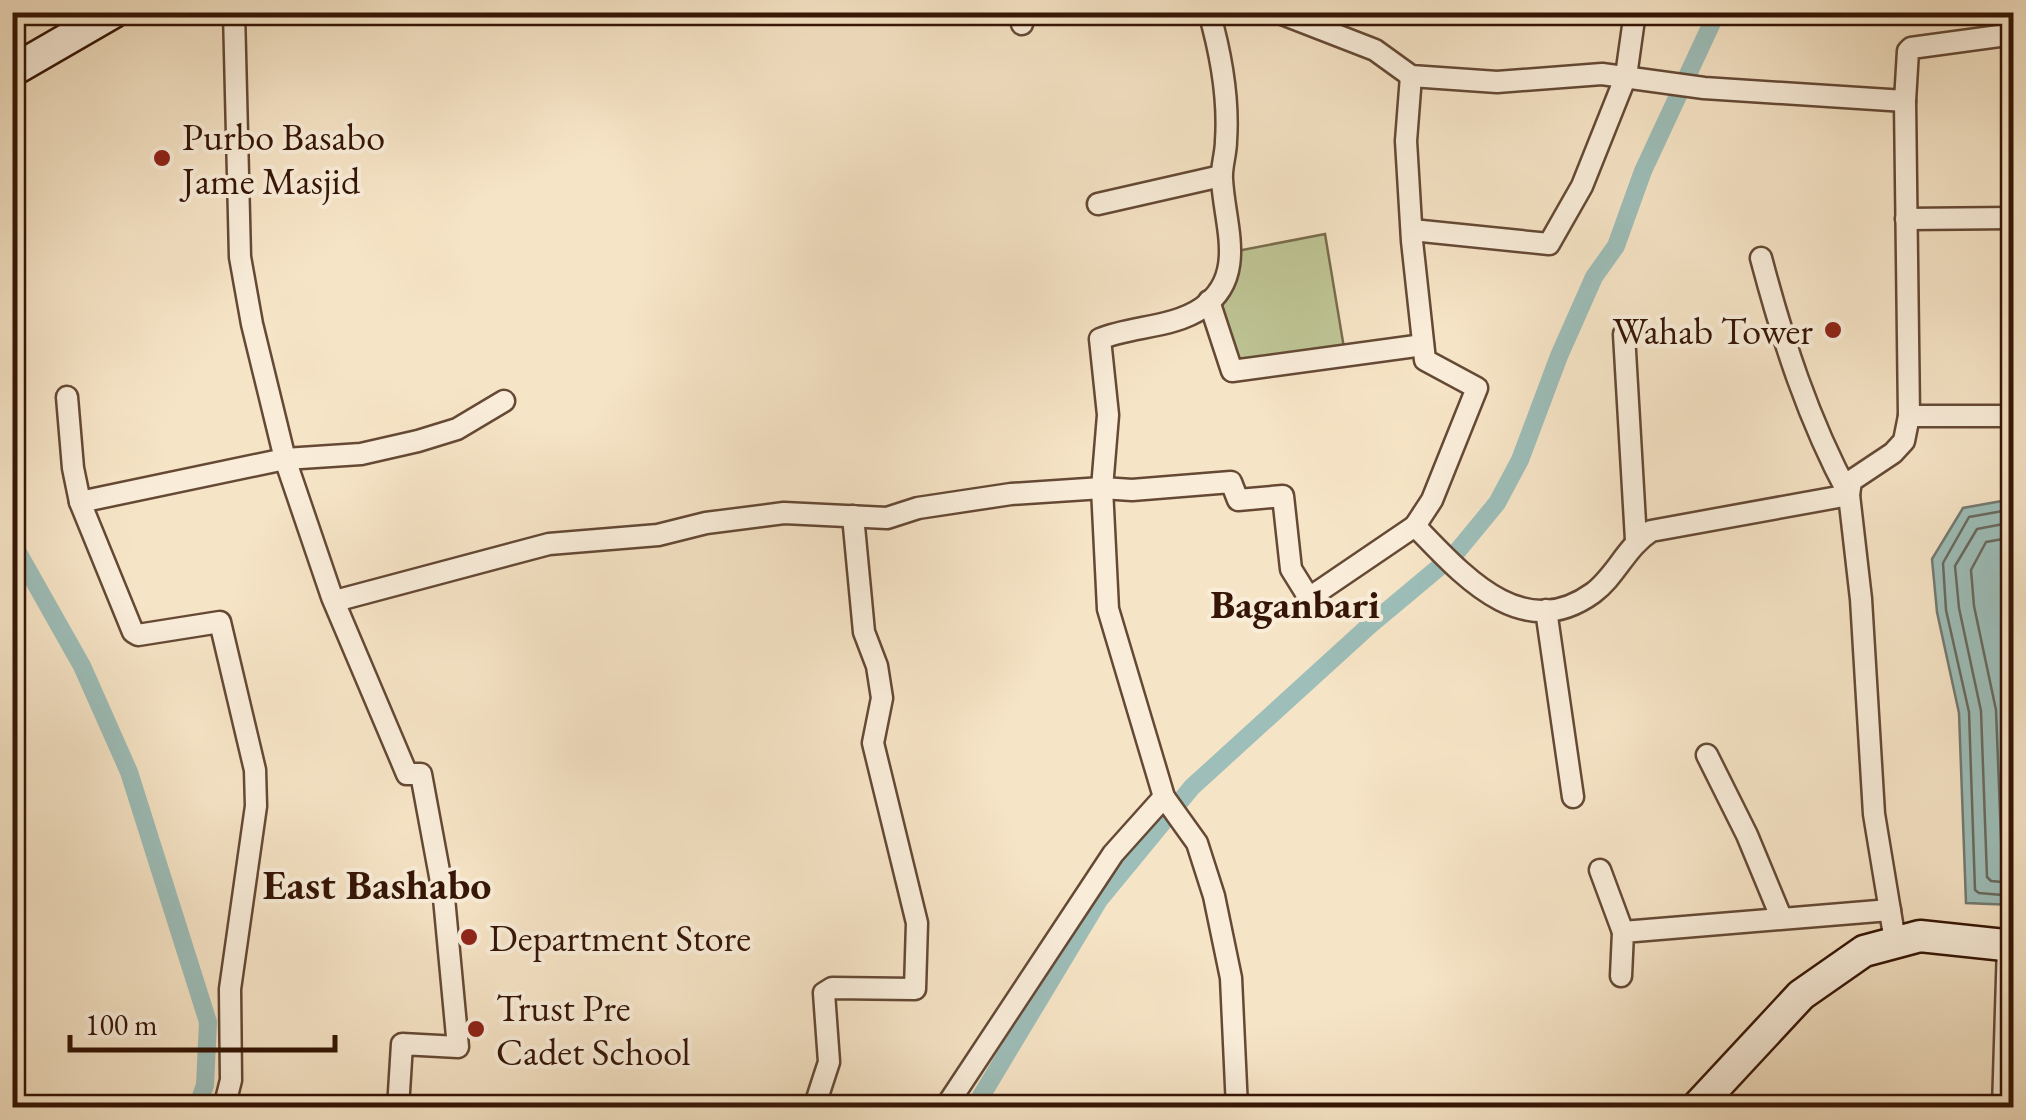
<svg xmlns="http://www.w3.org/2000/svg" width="2026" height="1120" font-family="'EB Garamond',serif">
  <rect width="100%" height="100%" fill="#f6e4c6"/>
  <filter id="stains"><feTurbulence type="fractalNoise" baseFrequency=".002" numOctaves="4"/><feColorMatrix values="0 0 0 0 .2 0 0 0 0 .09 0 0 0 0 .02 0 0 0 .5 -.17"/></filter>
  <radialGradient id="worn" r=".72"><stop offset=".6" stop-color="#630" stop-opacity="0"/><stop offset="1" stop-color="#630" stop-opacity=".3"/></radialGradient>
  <!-- green -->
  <path fill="#bec494" stroke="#7a6c4c" stroke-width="2.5" d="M1325,234l19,114 -108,17 -16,-62 17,-24v-28z"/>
  <!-- water -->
  <path fill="#9dbeb9" stroke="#737a71" stroke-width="2.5" d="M2013,499v406l-47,-2 -7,-190 -22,-101 -5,-53 31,-51z"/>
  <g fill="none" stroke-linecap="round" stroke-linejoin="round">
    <!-- shore -->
    <g stroke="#696a5f" stroke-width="2.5">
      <path d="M2014,509l-45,8 -26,46 3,47 23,102 6,178 4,3 35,3"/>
      <path d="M2014,522l-37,7 -22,37 4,42 22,103 6,166 4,4 23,2"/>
      <path d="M2014,537l-28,5 -15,28 3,36 22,104 6,153 3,4 9,1"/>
    </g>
    <!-- canal -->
    <g stroke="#9dbeb9" stroke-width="18">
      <path d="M12,542l70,124 47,106 79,250 -3,63 -8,23"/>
      <path d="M974,1108l125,-208 93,-113 178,-162 85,-71 42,-51 23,-43 39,-104 35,-79 22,-31 27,-75 74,-159"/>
    </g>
    <!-- street casing -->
    <g stroke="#654935" stroke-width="25">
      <g id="street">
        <path d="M234,12l6,245 12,67 33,135 47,138 75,177h14l23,124 14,149 -56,-3 -4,64"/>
        <path d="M1209,12c12,42 20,86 17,129 0,13 -5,26 -4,38 2,45 26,97 -20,129 -29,20 -71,18 -102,31l8,76 -6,73 6,121 56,188 33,46 17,53 17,82 6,130"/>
        <path d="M1277,12l98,38 36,26 86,6 105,-8 102,14 201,13 3,-50 3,-3 103,-14"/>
        <path d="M1022,24l3,-12"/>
        <path d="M1411,76l-5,65 6,100 13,119 52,28 -45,112 -17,26"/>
        <path d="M1098,204l123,-28"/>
        <path d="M1906,219l108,-1"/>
        <path d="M1412,230l137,14 33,-58 44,-110 9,-64"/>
        <path d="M1209,301l23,70 191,-26"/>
        <path d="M1624,334l12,206"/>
        <path d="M67,397l6,71 7,34 53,130 5,3 82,-13 35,148 1,36 -26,183 1,91 -7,28"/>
        <path d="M1909,416h105"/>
        <path d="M80,502l205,-43 76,-5 57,-13 39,-12 47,-28"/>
        <path d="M335,601l214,-57 109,-9 48,-12 78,-10 103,5 31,-10 93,-14 91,-6 30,2 99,-8 7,18 45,-4 8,73 18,29 106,-72c46,47 106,119 178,67 23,-17 33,-46 58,-62l198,-36c-41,-76 -66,-154 -88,-237"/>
        <path d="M1546,610l27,187"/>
        <path d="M1707,755l40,80 34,82"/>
        <path d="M1600,870l23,62"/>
        <path d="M1895,941l-21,-127 -13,-215 -12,-104 2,-14 42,-28 11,-12 5,-25 -4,-315"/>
        <path d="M1621,976l2,-44 267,-22"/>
        <path d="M814,1108l15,-46 -5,-69 8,-5 83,1 2,-66 -44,-180 9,-45 -5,-32 -13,-34 -11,-116"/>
        <path d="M945,1108l168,-254 51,-57"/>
        <path d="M2003,1108l5,-163"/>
      </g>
    </g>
    <!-- secondary casing -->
    <g stroke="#351505" stroke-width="35">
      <g id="secondary">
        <path d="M12,71l102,-59"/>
        <path d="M1696,1108l105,-113 63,-44 56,-15 94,10"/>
      </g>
    </g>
    <!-- street -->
    <use href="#street" stroke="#f9edda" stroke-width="20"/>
    <!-- secondary -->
    <use href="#secondary" stroke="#f9edda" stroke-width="30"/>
  </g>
  <!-- markers -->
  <g fill="#8f2418" stroke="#f9edda" stroke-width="4">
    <circle cx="162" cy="158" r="10"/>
    <circle cx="1833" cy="330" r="10"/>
    <circle cx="469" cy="937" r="10"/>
    <circle cx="476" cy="1029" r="10"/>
  </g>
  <g text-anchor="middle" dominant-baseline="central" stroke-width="8" stroke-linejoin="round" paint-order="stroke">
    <!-- poi labels -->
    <g font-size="38" fill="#351505" stroke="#f9edda" text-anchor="start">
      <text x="182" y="136">Purbo Basabo<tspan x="182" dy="44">Jame Masjid</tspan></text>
      <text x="1813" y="330" text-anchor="end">Wahab Tower</text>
      <text x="489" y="937">Department Store</text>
      <text x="496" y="1007">Trust Pre<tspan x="496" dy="44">Cadet School</tspan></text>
    </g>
    <!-- neighbourhood labels -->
    <g font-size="40" font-weight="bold" fill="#351505" stroke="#f9edda">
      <text x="1295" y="604">Baganbari</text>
    </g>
    <!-- quarter labels -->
    <g font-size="42" font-weight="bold" fill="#351505" stroke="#f9edda">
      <text x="377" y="884">East Bashabo</text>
    </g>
  </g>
  <!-- margin -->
  <rect width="2026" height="1120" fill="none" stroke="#f6e4c6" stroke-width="50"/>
  <rect x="15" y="15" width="1996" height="1090" fill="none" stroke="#351505" stroke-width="5"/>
  <rect x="25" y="25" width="1976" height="1070" fill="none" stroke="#351505" stroke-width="2.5"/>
  <!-- scale -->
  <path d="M70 1035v15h265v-15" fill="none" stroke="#351505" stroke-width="5"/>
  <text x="85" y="1035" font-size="30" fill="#351505" stroke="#f9edda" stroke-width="8" paint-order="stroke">100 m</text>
  <rect width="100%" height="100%" filter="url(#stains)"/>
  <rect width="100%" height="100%" fill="url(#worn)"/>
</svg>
